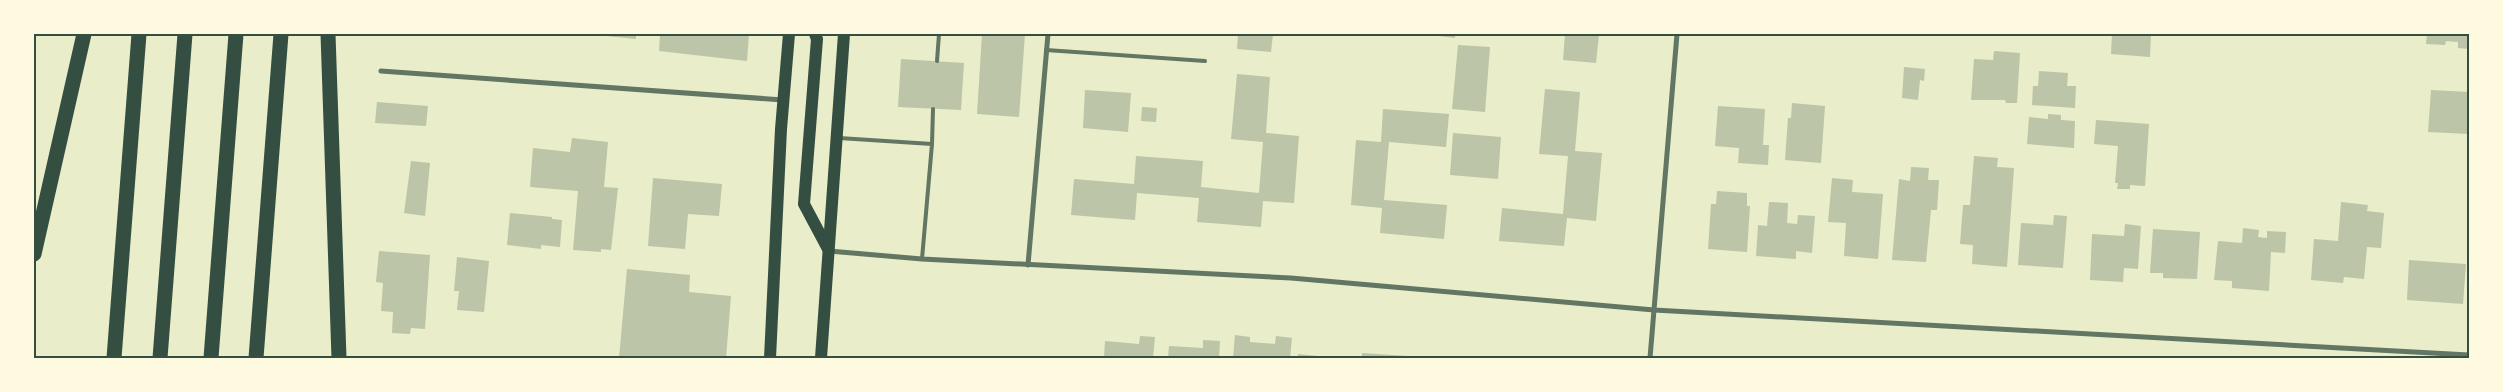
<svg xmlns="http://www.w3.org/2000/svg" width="2503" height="392" font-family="Overpass,sans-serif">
  <rect width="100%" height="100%" fill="#e9edc9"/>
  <!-- building -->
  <g fill="#bcc5a7">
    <path d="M586,34h50v5z"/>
    <path d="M660,34h89l-2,27 -88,-10z"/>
    <path d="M982,34h43l-6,83 -42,-3z"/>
    <path d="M1238,34h35l-2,18 -34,-3z"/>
    <path d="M1424,34h31v4z"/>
    <path d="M1565,34h34l-3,29 -33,-3z"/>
    <path d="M2112,34h39l-1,23 -39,-3z"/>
    <path d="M2427,34h42v15l-11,-1v-6l-12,-1 -1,4 -19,-1z"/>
    <path d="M1458,45l32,2 -5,65 -33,-3z"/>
    <path d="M1994,51l26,2 -3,50h-11l-1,-3h-34l3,-41 19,1z"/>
    <path d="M901,59l63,4 -3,47 -63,-3z"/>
    <path d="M1904,67l21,2 -1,12 -4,-1 -2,20 -16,-2z"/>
    <path d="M2039,71l29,2 -1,13h9l-1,22 -43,-3 1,-19h5z"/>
    <path d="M1237,74l33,3 -4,56 33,3 -5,67 -31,-2 -2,26 -64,-5 2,-24 -62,-5 -2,27 -64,-5 3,-36 60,5 2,-28 67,5 -2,26 58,6 4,-51 -32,-3z"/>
    <path d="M1545,89l35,3 -5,59 27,2 -6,68 -29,-3 -3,28 -65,-5 3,-33 61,6 5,-58 -29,-2z"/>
    <path d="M1085,90l46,3 -3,39 -45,-4z"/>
    <path d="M2431,90l38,2v42l-41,-2z"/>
    <path d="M377,102l51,4 -2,20 -51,-3z"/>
    <path d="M1792,103l33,3 -4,57 -36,-3 3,-42h3z"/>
    <path d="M1718,106l47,3 -2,36h6l-1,20 -30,-2 1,-15 -24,-2z"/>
    <path d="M1142,107l15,1 -1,14 -15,-1z"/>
    <path d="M1383,109l66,5 -3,33 -57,-5 -5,58 63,5 -3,34 -64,-6 2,-25 -31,-3 5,-65 25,2z"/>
    <path d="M2048,114l13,1v5l14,1 -1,27 -47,-4 2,-27 19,2z"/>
    <path d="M2096,120l53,4 -4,62 -15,-1v4h-13l1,-6h-3l3,-37 -24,-2z"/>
    <path d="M1453,133l48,4 -3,42 -48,-4z"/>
    <path d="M572,138l36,4 -4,45 14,1 -7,62 -10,-1v3l-28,-2 5,-59 -48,-4 3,-39 37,4z"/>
    <path d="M1974,156l24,2 -1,9 17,1 -7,99 -35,-3 1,-19 -13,-1 3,-39h7z"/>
    <path d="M411,161l19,2 -5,53 -21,-3z"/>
    <path d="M1911,167l18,1 -1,12h11l-2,30h-6l-5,52 -34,-2 7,-81 11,2z"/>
    <path d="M653,178l69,6 -3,32 -31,-2 -3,35 -37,-3z"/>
    <path d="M1832,178l21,2 -1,12 31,2 -5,65 -34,-3 2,-33 -18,-1z"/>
    <path d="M1717,191l30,2v13h3l-3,46 -39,-3 3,-45h5z"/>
    <path d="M1769,202l19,1 -1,20 10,1 1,-9 17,1 -3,37 -16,-2v8l-40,-3 2,-31 9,1z"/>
    <path d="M2341,202l27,3 -1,6 17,2 -3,35 -14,-1 -3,32 -20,-2 -1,6 -32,-3 3,-41 24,2z"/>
    <path d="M510,213l42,4v2l10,1 -2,27 -19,-2v4l-34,-4z"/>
    <path d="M2054,215l13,1 -4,52 -45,-3 3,-42 32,2z"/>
    <path d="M2125,224l16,2 -3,43 -14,-1 -1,14 -33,-2 2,-46 32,2z"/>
    <path d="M2243,228l16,2 -1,7 9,1v-7l19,1 -1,21 -14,-1 -2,39 -37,-3v-7l-18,-1 4,-39 24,2z"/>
    <path d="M2153,229l47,3 -3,47 -34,-1v-5h-13z"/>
    <path d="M379,251l51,4 -5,74 -14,-1 -1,6 -18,-1 1,-21 -12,-1 2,-28 -7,-1z"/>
    <path d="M457,257l32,4 -5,51 -27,-2 2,-19h-5z"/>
    <path d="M2409,260l57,4 -3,40 -56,-4z"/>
    <path d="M627,269l63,6 -1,17 42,4 -5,62h-107z"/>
    <path d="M1235,335l15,2v5l25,2 1,-8 16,2 -2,20h-57z"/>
    <path d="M1140,336l15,1 -2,21h-49l1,-17 34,3z"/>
    <path d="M1203,340l17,1 -1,17h-51l1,-12 34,2z"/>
    <path d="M1362,353l46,3v2h-46z"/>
    <path d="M1298,354l20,2v2h-20z"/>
  </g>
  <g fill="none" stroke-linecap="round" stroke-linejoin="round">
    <!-- service -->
    <g stroke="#617663" stroke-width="4">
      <path d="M1046,50l159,11"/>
      <path d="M937,61l2,-27"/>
      <path d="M839,138l93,6 -10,115"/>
      <path d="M932,144l1,-35"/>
    </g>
    <!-- minor -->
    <g stroke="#617663" stroke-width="5">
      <path d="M381,71l402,29"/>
      <path d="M829,251l93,8 369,19 363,32 815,45"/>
      <path d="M1028,265l20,-231"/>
      <path d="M1650,358l27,-324"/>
    </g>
    <!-- primary -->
    <g stroke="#344e41" stroke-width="12">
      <path d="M815,34l2,5 -13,165 24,45"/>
      <path d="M770,358l11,-229 8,-95"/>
      <path d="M821,358l23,-324"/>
    </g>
    <!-- motorway -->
    <g stroke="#344e41" stroke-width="15">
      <path d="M328,34l11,324"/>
      <path d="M34,254l50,-220"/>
      <path d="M114,358l25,-324"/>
      <path d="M160,358l25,-324"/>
      <path d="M211,358l25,-324"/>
      <path d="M256,358l25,-324"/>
    </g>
  </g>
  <!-- border -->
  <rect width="2503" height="392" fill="none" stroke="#fefae0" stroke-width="70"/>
  <rect x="35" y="35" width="2433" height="322" fill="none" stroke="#344e41" stroke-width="2"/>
</svg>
